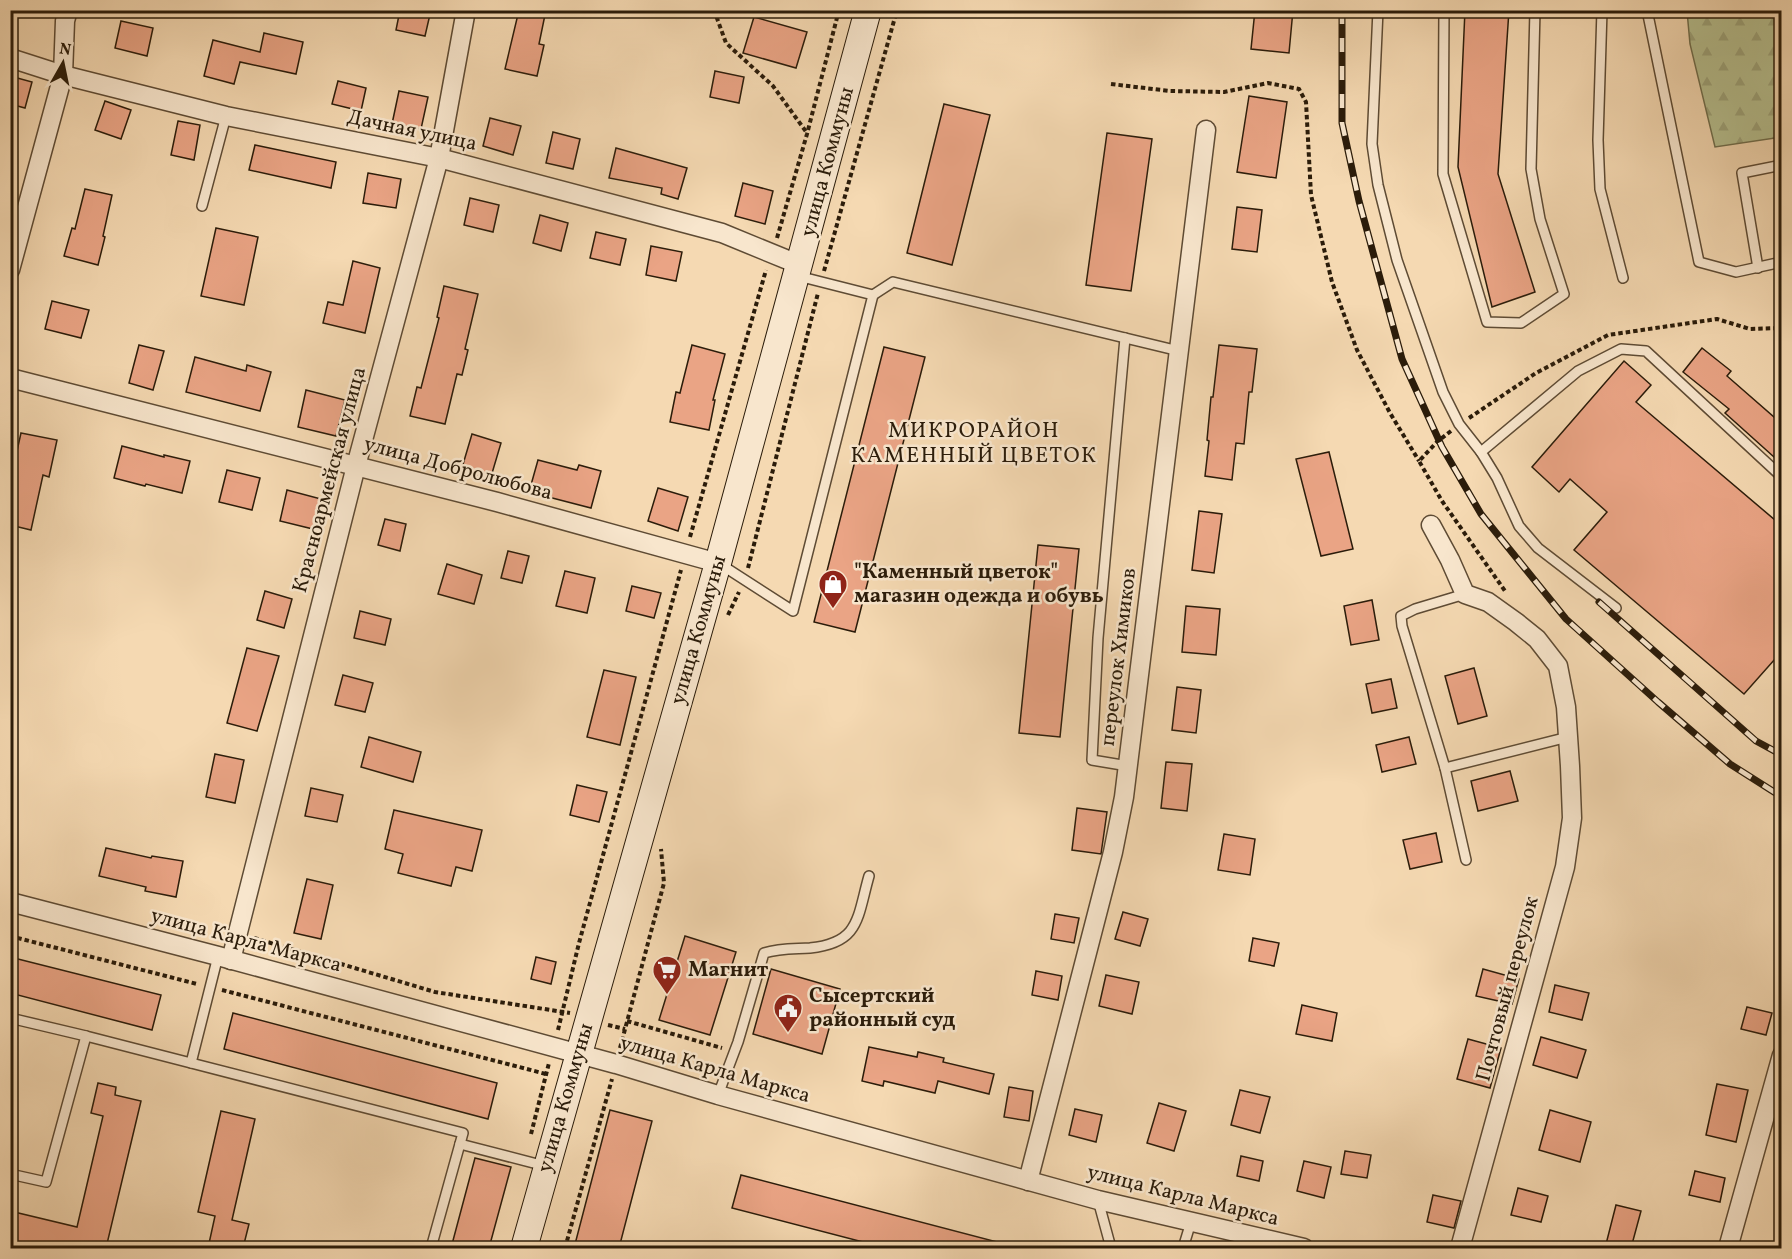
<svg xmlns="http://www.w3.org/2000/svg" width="1792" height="1259" font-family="Vollkorn,serif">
  <defs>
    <pattern id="forest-firs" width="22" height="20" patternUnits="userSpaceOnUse" patternTransform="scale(1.5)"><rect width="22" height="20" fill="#b6c090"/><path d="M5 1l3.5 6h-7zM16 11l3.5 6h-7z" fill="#9da47b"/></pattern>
  </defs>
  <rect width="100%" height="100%" fill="#f5d9b2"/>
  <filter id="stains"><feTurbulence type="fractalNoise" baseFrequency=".00333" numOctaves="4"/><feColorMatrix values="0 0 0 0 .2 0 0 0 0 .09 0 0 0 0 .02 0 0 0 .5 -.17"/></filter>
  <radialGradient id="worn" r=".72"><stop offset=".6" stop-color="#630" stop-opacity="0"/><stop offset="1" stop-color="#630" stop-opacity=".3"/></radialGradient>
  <!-- forest -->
  <path fill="url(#forest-firs)" stroke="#706e4d" stroke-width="1.5" d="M1687,11h94v126l-66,10 -25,-103z"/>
  <!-- building -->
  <g fill="#eaa485" stroke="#2b1c0a" stroke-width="1.5">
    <path d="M400,10h31l-6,26 -29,-6z"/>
    <path d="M519,10h27l-7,34 5,1 -7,31 -32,-7z"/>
    <path d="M1255,10h38l-4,43 -38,-4z"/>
    <path d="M1465,10h44l-11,164 37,118 -43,15 -34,-140z"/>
    <path d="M754,17l53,15 -11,36 -53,-15z"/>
    <path d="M121,21l32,7 -6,28 -32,-8z"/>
    <path d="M264,33l39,9 -7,32 -56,-12 -6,22 -30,-8 9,-36 47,12z"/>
    <path d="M715,71l29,6 -5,26 -29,-6z"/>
    <path d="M10,76l22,6 -7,26 -15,-4z"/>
    <path d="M338,81l28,7 -5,23 -29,-7z"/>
    <path d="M399,91l29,6 -7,32 -29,-5z"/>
    <path d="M1249,96l38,6 -11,76 -39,-6z"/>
    <path d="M105,101l26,9 -10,29 -26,-9z"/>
    <path d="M944,104l46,11 -38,150 -45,-12z"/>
    <path d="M490,118l31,8 -8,29 -30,-9z"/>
    <path d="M178,121l22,4 -6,35 -23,-5z"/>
    <path d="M553,132l27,7 -7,30 -27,-6z"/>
    <path d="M1107,133l45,6 -21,152 -45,-6z"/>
    <path d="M255,145l81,17 -5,26 -82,-18z"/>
    <path d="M616,148l71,20 -9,31 -17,-5 1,-6 -53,-10z"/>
    <path d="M368,173l33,6 -5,29 -33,-5z"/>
    <path d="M743,183l30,8 -8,33 -30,-8z"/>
    <path d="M85,189l27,6 -9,41 2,1 -7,28 -34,-9 8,-28 3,1z"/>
    <path d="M470,198l29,7 -6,27 -29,-7z"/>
    <path d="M1237,207l25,3 -5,42 -25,-3z"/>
    <path d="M540,215l28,8 -7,28 -28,-8z"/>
    <path d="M216,228l42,9 -14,68 -43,-9z"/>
    <path d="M596,232l30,7 -6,26 -30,-7z"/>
    <path d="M651,246l31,6 -6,29 -30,-6z"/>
    <path d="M353,261l27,7 -15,65 -42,-10 5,-21 15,3z"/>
    <path d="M444,286l34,8 -13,55 3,1 -6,25 -5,-1 -12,50 -35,-8 7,-29 4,1 18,-70 -2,-1z"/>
    <path d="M52,301l37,9 -8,28 -36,-9z"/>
    <path d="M139,345l25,6 -11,39 -24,-7z"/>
    <path d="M692,345l33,9 -12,46h2l-6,30 -39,-8 6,-30 4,1z"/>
    <path d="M1219,345l38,4 -5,43h-3l-5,52 -8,-1 -4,37 -27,-4 4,-35 -2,-1 4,-43h2z"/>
    <path d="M884,347l41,10 -70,275 -41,-10z"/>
    <path d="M1702,348l29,23 -4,5 55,48v24l-8,9 -49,-44 4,-4 -46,-37z"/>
    <path d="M195,357l51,14 1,-6 24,7 -11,39 -74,-19z"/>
    <path d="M1624,361l27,24 -15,17 146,124v125l-38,43 -170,-144 33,-38 -37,-33 -11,13 -27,-25z"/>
    <path d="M306,390l39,10 -9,36 -38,-9z"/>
    <path d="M21,433l36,7 -8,37 -6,-2 -12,55 -21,-5v-43z"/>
    <path d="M472,434l29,9 -11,37 -29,-9z"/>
    <path d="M122,446l42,11v-2l26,6 -8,32 -36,-9 -1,2 -31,-8z"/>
    <path d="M1329,452l24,97 -32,7 -25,-97z"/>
    <path d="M538,460l39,10 2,-5 22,6 -10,37 -62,-16z"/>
    <path d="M227,470l33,8 -8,32 -33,-8z"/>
    <path d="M658,488l30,9 -10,34 -30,-10z"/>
    <path d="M287,490l34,9 -8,30 -33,-8z"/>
    <path d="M1199,511l23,3 -8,59 -22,-3z"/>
    <path d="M385,519l21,5 -6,27 -22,-6z"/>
    <path d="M1038,545l41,4 -19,188 -41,-4z"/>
    <path d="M508,551l21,5 -7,27 -21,-5z"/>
    <path d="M447,564l35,11 -8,29 -36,-10z"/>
    <path d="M565,571l30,7 -8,35 -31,-7z"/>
    <path d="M632,586l29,7 -7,25 -28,-7z"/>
    <path d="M265,591l27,8 -8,29 -27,-8z"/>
    <path d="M1372,600l7,40 -28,5 -7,-39z"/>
    <path d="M1186,606l34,3 -4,46 -34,-3z"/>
    <path d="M360,611l31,8 -6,26 -31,-7z"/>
    <path d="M247,648l32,8 -22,75 -30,-8z"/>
    <path d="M1474,668l13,48 -29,8 -13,-48z"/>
    <path d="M604,670l32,7 -16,68 -33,-8z"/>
    <path d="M343,675l30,8 -8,29 -30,-7z"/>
    <path d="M1391,679l6,29 -25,5 -6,-29z"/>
    <path d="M1177,687l24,3 -5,43 -24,-3z"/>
    <path d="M369,737l52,15 -8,30 -52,-15z"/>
    <path d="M1409,737l7,27 -34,8 -6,-27z"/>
    <path d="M215,754l29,6 -9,43 -29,-6z"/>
    <path d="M1166,762l26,2 -5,47 -26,-3z"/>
    <path d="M1510,771l8,30 -40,10 -7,-30z"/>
    <path d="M577,785l30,7 -8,30 -29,-7z"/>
    <path d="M311,788l32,7 -6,27 -32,-6z"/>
    <path d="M1077,808l30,4 -6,42 -29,-4z"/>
    <path d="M394,810l88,20 -10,41 -16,-4 -5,19 -53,-13 5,-19 -18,-5z"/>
    <path d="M1436,833l6,29 -32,7 -7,-29z"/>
    <path d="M1224,834l31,5 -5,36 -32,-5z"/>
    <path d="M106,848l45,10 1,-2 31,5 -7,36 -31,-6 1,-4 -47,-11z"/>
    <path d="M307,879l26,6 -12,54 -27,-6z"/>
    <path d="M1123,912l25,7 -8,27 -25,-7z"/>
    <path d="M1055,914l24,4 -5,25 -23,-4z"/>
    <path d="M685,936l51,16 -26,83 -51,-15z"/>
    <path d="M1253,938l26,5 -5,23 -25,-5z"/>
    <path d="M10,957l151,38 -9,35 -142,-37z"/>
    <path d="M536,957l20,5 -5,22 -20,-5z"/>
    <path d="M771,969l69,20 -18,65 -69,-20z"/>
    <path d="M1483,969l36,10 -7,25 -36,-8z"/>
    <path d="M1036,971l26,5 -4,24 -26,-5z"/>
    <path d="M1106,975l33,7 -7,32 -33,-8z"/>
    <path d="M1555,985l34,8 -7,27 -33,-8z"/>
    <path d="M1302,1005l35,8 -5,28 -36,-7z"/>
    <path d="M1747,1007l25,6 -6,22 -25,-6z"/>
    <path d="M233,1013l264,70 -9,36 -264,-70z"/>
    <path d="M1541,1037l45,13 -9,28 -44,-13z"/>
    <path d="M1468,1039l33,9 -11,40 -33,-9z"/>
    <path d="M869,1047l48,10 1,-5 26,6 -1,4 51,12 -5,20 -51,-13 -3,12 -51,-12 -1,5 -21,-5z"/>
    <path d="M98,1083l18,4 -1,8 26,6 -35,147h-89l-7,-1v-36l67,16 26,-111 -12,-3z"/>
    <path d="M1717,1084l31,6 -12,52 -30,-7z"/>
    <path d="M1009,1087l24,4 -4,30 -25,-4z"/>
    <path d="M1240,1090l30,7 -10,36 -29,-8z"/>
    <path d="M1159,1103l27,8 -12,40 -27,-8z"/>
    <path d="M1075,1109l27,6 -6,27 -27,-7z"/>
    <path d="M610,1110l42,11 -33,127h-45z"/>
    <path d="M1550,1110l41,12 -11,40 -41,-12z"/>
    <path d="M221,1111l34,8 -23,101 17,4 -6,24h-35l7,-32 -17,-4z"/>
    <path d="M1345,1151l26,4 -4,23 -26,-4z"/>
    <path d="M1241,1156l22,5 -4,20 -22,-5z"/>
    <path d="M475,1158l36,9 -22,81h-38z"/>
    <path d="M1304,1161l27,6 -7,31 -27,-7z"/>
    <path d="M1695,1171l30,7 -5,24 -31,-7z"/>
    <path d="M741,1175l260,68 -1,5h-114l-154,-40z"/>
    <path d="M1518,1188l30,8 -7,26 -30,-7z"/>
    <path d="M1433,1195l28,6 -7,27 -27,-6z"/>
    <path d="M1616,1205l25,6 -10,37h-26z"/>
  </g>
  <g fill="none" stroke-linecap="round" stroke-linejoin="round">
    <!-- lane casing -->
    <g stroke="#5e4b34" stroke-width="12">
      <g id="lane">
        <path d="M1378,10l-6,134 6,41 19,75 46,132 16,32 22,28"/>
        <path d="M1444,10l-1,164 44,148 34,1 43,-29 -24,-75 -9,-50 4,-159"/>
        <path d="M1602,10l-4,130 2,49 23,89"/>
        <path d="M1647,10l52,252 37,10 46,-10"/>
        <path d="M202,206l24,-90"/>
        <path d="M1758,268l-16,-95 40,-8"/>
        <path d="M873,295l20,-13 286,69"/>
        <path d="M1125,338l-27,300 -6,122 36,6"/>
        <path d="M720,564l73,47 80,-316 -75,-19"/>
        <path d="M1465,594l-50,15 -14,7 1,10 43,142 21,92"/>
        <path d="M1616,608l-78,-60 -19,-22 -22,-48 -16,-26 97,-81 43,-22 25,2 136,126"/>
        <path d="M1445,768l123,-31"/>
        <path d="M10,1018l76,18"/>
        <path d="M191,1063l272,70 -32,115"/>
        <path d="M718,1095l20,-53 26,-89c16,-5 30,-4 46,-5 50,-5 47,-30 59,-72"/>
        <path d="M460,1144l85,22"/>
        <path d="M10,1174l36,8 40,-146 105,27 27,-107"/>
        <path d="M1098,1200l13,48"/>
        <path d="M1183,1248l8,-26"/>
      </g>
    </g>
    <!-- street casing -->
    <g stroke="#5e4b34" stroke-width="21">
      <g id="street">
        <path d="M10,58l53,17 163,41 213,42 283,75 78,32"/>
        <path d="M10,270l53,-195 2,-54 3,-11"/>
        <path d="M10,378l487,124 221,61"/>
        <path d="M1431,525l19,35 15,34 23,8 28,20 21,17 21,27 8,41 4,59 2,52 -7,49 -105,381"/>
        <path d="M10,902l208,54 398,108 102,31 380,105 206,48"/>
        <path d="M231,960l125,-494 83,-308 27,-148"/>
        <path d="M1028,1181l85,-329 11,-55 82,-667"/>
        <path d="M1728,1248l54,-193"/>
      </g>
    </g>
    <!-- secondary casing -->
    <g stroke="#2b1c0a" stroke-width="28">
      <path id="secondary" d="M524,1248l194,-685 150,-553"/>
    </g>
    <!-- path -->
    <g stroke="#2b1c0a" stroke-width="4" stroke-dasharray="4.5 3" stroke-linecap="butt">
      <path d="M714,10l12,33 47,43 34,47"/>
      <path d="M1111,84l59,7 54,1 44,-9 31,6 7,13 5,93 21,87 25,68 33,63 29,48"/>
      <path d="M777,238l30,-104 32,-124"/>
      <path d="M824,271l73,-261"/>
      <path d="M1469,418l67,-45 72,-38 109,-16 33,10 32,-1"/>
      <path d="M1451,431l-13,10 -19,20 23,40 63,90"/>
      <path d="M690,537l76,-267"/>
      <path d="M748,568l70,-275"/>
      <path d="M728,615l11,-23"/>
      <path d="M10,936l187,48"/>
      <path d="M254,938l181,54 135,21"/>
      <path d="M222,990l324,84"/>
      <path d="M627,1021l95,27"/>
      <path d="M608,1025l17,4"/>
      <path d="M558,1030l21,-87 102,-373"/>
      <path d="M620,1048l44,-165 -3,-34"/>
      <path d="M531,1134l18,-71"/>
      <path d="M565,1248l47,-169"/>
    </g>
    <!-- lane -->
    <use href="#lane" stroke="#f8e6cd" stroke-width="9"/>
    <!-- street -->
    <use href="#street" stroke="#f8e6cd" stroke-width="18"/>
    <!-- secondary -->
    <use href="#secondary" stroke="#f8e6cd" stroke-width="26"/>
    <!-- rail casing -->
    <g stroke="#2b1c0a" stroke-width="7">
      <g id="rail">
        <path d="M1342,10v113l17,78 43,158 40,88 39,67 85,105 92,83 72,62 52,33"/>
        <path d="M1599,602l157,139 26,14"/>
      </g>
    </g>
    <!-- rail -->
    <use href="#rail" stroke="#f8e6cd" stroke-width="4.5" stroke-dasharray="14" stroke-linecap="butt"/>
  </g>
  <!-- icons -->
  <defs>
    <g id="shop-pin" transform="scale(1.5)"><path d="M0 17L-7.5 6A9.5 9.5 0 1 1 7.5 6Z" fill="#8f2418" stroke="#f8e6cd"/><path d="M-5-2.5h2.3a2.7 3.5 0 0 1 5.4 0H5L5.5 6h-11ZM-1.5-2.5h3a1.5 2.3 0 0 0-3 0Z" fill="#fff"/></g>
    <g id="supermarket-pin" transform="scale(1.5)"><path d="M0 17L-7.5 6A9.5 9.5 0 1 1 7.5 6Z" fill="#8f2418" stroke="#f8e6cd"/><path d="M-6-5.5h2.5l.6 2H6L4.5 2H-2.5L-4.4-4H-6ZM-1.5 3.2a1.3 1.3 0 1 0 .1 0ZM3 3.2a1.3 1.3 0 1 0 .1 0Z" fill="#fff"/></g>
    <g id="civic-pin" transform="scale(1.5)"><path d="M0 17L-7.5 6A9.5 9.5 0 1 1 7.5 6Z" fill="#8f2418" stroke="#f8e6cd"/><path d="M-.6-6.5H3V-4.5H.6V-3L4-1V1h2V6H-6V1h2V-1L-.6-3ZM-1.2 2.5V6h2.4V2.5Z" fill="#fff"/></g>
  </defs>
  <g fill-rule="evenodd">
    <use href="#shop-pin" x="833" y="584"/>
    <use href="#supermarket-pin" x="667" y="970"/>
    <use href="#civic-pin" x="788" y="1008"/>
  </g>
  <g text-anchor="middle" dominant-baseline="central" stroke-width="5" stroke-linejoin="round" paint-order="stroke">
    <!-- street labels -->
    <g font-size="21" fill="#2b1c0a" stroke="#f8e6cd">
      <text transform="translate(412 131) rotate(12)">Дачная улица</text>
      <text transform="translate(828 162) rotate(-75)">улица Коммуны</text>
      <text transform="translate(458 469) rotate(15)">улица Добролюбова</text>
      <text transform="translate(330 480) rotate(-75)">Красноармейская улица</text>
      <text transform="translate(699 630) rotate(-74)">улица Коммуны</text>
      <text transform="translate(1119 657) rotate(-83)">переулок Химиков</text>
      <text transform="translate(246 941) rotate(15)">улица Карла Маркса</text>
      <text transform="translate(1508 989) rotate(-75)">Почтовый переулок</text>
      <text transform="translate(715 1070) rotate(16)">улица Карла Маркса</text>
      <text transform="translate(566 1098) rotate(-74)">улица Коммуны</text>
      <text transform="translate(1183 1196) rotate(14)">улица Карла Маркса</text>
    </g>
    <!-- poi labels -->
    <g font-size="21" font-weight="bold" fill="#2b1c0a" stroke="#f8e6cd" text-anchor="start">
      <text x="854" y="572">"Каменный цветок"<tspan x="854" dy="24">магазин одежда и обувь</tspan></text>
      <text x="688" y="970">Магнит</text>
      <text x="809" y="996">Сысертский<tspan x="809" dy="24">районный суд</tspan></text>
    </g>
    <!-- neighbourhood labels -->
    <g font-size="22" letter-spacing="1.5" fill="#2b1c0a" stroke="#f8e6cd">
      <text x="974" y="431">МИКРОРАЙОН<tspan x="974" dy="25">КАМЕННЫЙ ЦВЕТОК</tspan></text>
    </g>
  </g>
  <!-- margin -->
  <rect width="1792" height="1259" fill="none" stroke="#f5d9b2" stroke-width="36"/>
  <rect x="12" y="12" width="1768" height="1235" fill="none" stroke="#2b1c0a" stroke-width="3"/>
  <rect x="18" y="18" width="1756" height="1223" fill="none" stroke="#2b1c0a" stroke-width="1.5"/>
  <!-- north arrow -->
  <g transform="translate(63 63) rotate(9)" stroke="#f8e6cd" stroke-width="4.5" paint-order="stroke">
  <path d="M0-4.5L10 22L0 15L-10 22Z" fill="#2b1c0a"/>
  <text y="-9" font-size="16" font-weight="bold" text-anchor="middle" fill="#2b1c0a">N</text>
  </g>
  <rect width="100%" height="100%" filter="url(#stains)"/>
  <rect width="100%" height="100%" fill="url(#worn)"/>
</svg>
